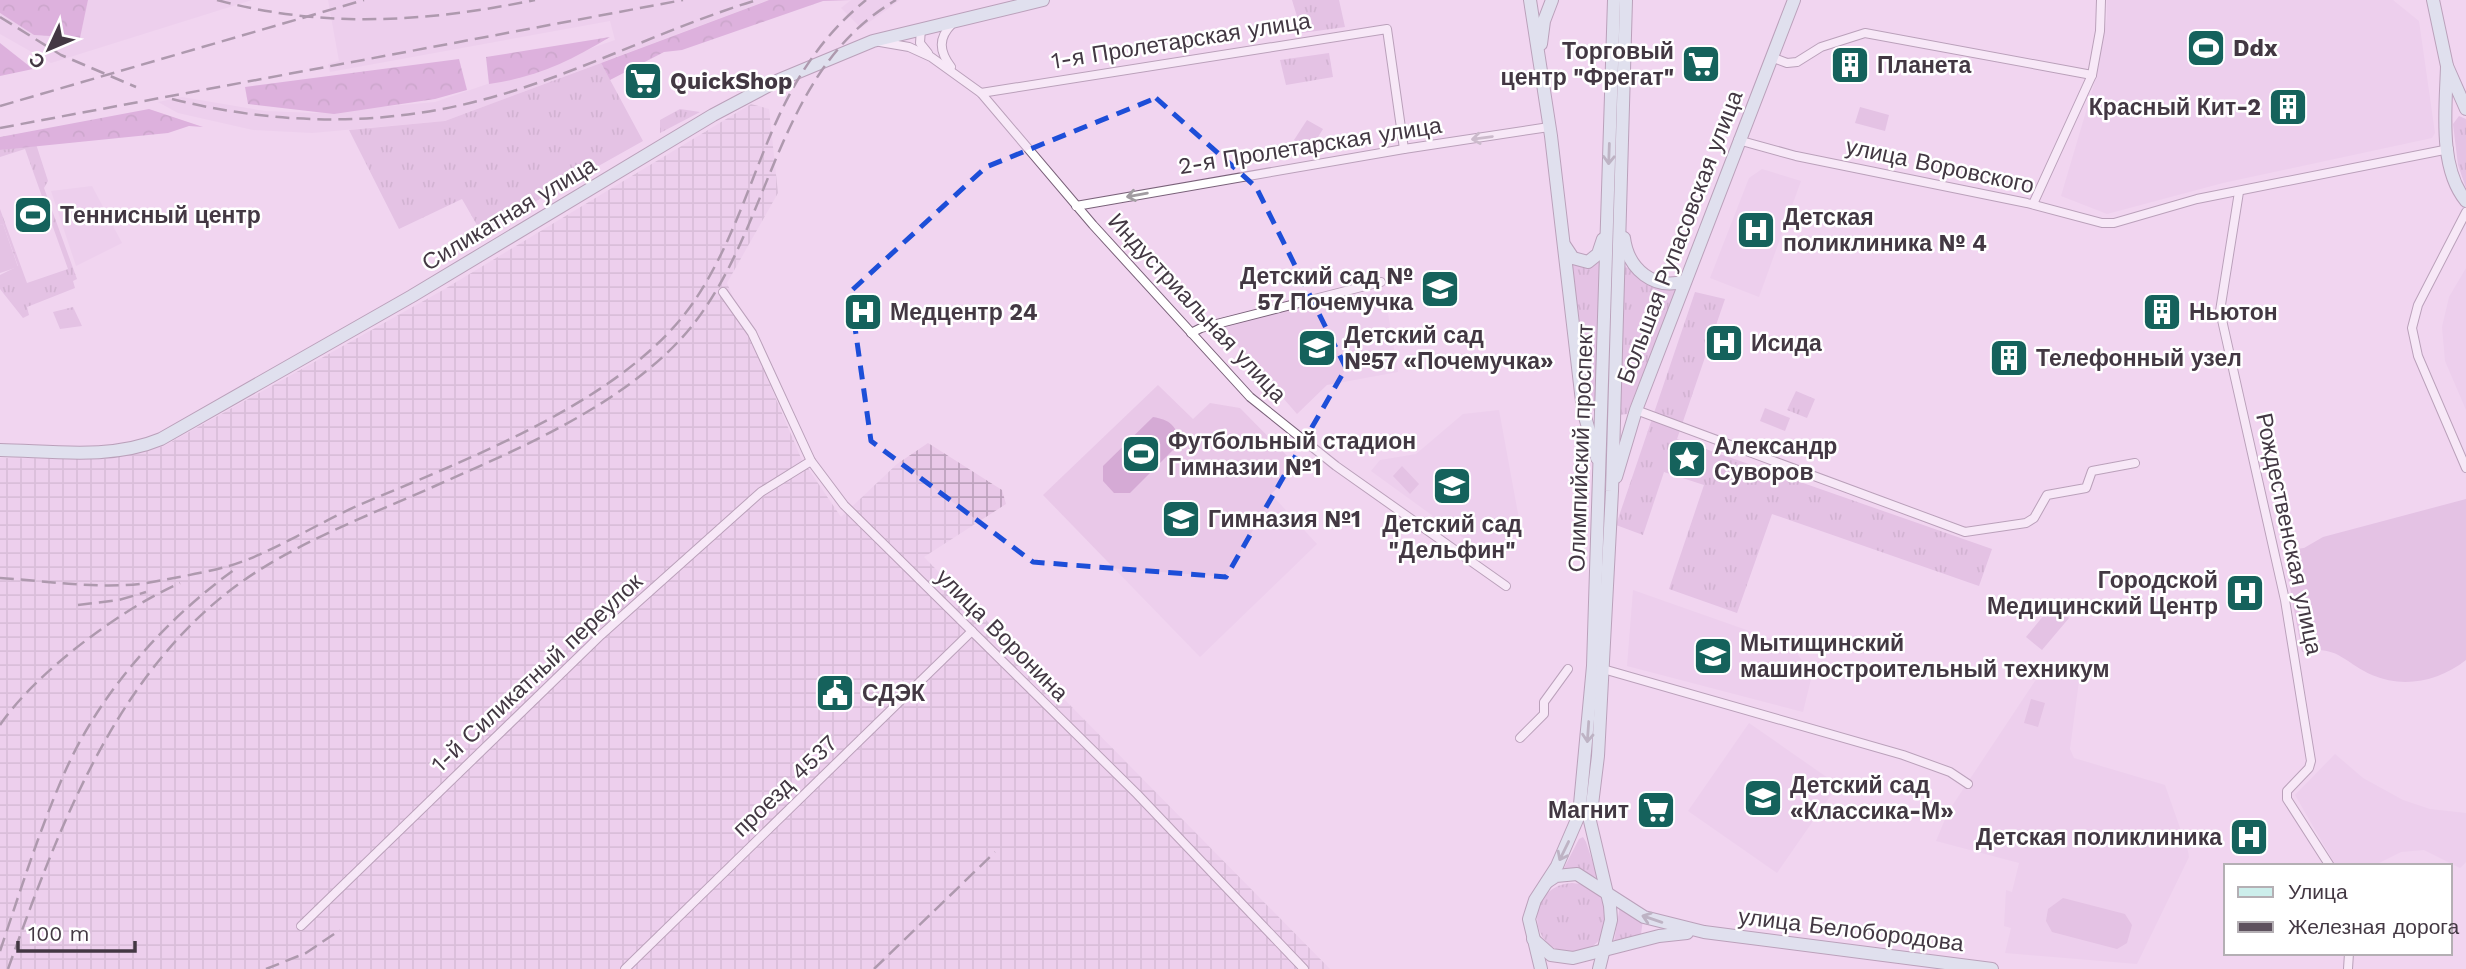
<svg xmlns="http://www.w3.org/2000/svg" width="2466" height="969" font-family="'Work Sans',sans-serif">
  <defs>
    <pattern id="industrial-grid" width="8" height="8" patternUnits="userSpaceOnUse" patternTransform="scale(1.75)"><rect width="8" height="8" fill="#e9c8e8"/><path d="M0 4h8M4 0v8" fill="none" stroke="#bea3be"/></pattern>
    <pattern id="grass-tufts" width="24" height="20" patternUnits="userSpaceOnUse" patternTransform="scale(1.75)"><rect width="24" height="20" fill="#d5aad5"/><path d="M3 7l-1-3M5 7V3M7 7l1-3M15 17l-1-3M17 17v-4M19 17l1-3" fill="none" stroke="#ae8bae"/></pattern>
    <pattern id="forest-crowns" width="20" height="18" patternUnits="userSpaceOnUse" patternTransform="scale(1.75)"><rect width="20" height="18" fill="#c586c5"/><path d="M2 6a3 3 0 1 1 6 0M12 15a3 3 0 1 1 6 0" fill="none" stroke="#a26fa2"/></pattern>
  </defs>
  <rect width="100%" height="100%" fill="#f1d5f0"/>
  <!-- built -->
  <g fill="#e9c8e8">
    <path d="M88,0h164l-201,63 -51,-29v-21l34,22 46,3z"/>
    <path d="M328,0h441l-324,121 -133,12 -59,-3 -75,-17 -20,-11 24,-5 83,14 49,2 121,-11 180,-62 -5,-19 -280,51 -2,-8 11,-3z"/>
    <path d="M851,0h49l-39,28 -20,-20z"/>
    <path d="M2107,0h286l26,21 16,112 -3,5 -209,45 -116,31 -46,-18 34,-115 12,-63z"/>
    <path d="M1762,169l39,12 -42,116 -49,-19 39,-100z"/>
    <path d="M92,186l30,57 -46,23 -25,-75z"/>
    <path d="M2466,268v142l-21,-49 -3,-34 7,-30z"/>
    <path d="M1384,290l14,82 -71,13 -30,29 -79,-91z"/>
    <path d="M1158,385l35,34 17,-16 30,5 59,60 -28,26 46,50 -117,113 -157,-162z"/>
    <path d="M1499,410l22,120 -30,28 -120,-87 9,-11 36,-6 47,-40z"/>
    <path d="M1633,590l159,56 20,29 -9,37 -176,-46z"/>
    <path d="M2049,660l32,6 -11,83 4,9 91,27 23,66 1,6 -52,107 -132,-11 6,-25 -7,-2 2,-36 6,2 7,-29 -83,-22 12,-29z"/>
    <path d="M1749,723l89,62 -61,88 -89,-62z"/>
    <path d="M2335,754l28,24 40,22 27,9 36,4v49l-6,6 -36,-18 -23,2 -28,14h-37l-41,-71z"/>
  </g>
  <!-- industrial -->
  <path fill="url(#industrial-grid)" d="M751,104l18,5 9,84 -51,90 74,175 40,59 56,-53 31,-21 74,47 4,14 -82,53 406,412h-1330v-511l106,1 58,-13 279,-156z"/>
  <!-- grass -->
  <g fill="url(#grass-tufts)">
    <path d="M1292,0h47l6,27 -43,6z"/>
    <path d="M1329,53l4,24 -47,8 -6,-25z"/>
    <path d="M601,63l42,78 -162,91 -19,-33 -63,30 -50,-99 96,-9z"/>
    <path d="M680,109l20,3 -40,21v-13z"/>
    <path d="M2459,116l7,3v69l-8,-23 -5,-41z"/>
    <path d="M36,144l12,37 -4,7 33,91 -4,2 2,7 -48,19 2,8 -6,3 -23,-29v-14l18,-9 -15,-42 -3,1v-16l27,74 41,-14 -43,-120 -25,8v-7z"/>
    <path d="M1603,259l-7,154 -7,-6 -17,-144 20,4z"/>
    <path d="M1624,265l12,10 42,11 -51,128 -8,1z"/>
    <path d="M1695,292l30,7 -48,140 315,110 -13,37 -207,-72 -35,99 -68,-24 35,-104 -40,-13 -21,63 -27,-10z"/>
    <path d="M73,307l9,19 -22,3 -7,-17z"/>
    <path d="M1796,391l19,8 -8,19 -20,-8z"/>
    <path d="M1583,837l3,5 12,36 -17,-7 -18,-1 16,-31z"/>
    <circle cx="1572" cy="918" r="35"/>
    <path d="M1620,905l23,15 -2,14 -27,8z"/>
  </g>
  <!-- forest -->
  <g fill="url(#forest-crowns)">
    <path d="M0,0h88l-8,38 -46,-3 -34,-22z"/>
    <path d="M769,0h82l-28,1 -141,49 -18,2 -54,28 -9,-17z"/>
    <path d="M610,37c-42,25 -73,40 -121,47l-3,-27z"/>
    <path d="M0,43l33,26 -33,7z"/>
    <path d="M459,59l8,31 -32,9 -101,15 -86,-10 -3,-17z"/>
    <path d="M149,109l54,18 -14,-1 -21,7 -168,17v-13z"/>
  </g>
  <!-- pitch -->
  <g fill="#d5aad5">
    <path d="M1860,107l29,8 -4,16 -30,-8z"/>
    <path d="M1307,120l16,9 -13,21 -16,-10z"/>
    <path d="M3,224l15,43 -18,6v-48z"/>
    <path d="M1765,408l25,10 -5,13 -25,-10z"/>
    <path d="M1153,417c17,3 23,8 27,26l-50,50h-16l-11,-12v-15z"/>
    <path d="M1402,466l17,18 -9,10 -17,-18z"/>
    <path d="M2466,499v161c-27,21 -62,29 -94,15 -29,-13 -35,-31 -70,-23l-19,-101 21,-3 19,-11z"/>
    <path d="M2053,604l16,14 -27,32 -16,-13z"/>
    <path d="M2031,699l14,4 -7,24 -14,-4z"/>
    <path d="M2063,898l62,16 7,11 -5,18 -10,6 -65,-17 -6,-11 2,-12z"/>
  </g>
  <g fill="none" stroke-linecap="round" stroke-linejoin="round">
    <!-- street casing -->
    <g stroke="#796179" stroke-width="10">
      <g id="street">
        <path d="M921,28l-1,15 8,10"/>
        <path d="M880,42l29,5 22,10 50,36 112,132 157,172 86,69 170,120"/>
        <path d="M1771,57l16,6 10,-1 24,-15 44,-14 227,42"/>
        <path d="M951,67c-12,-16 -13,-29 1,-43"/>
        <path d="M981,93l406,-64 17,120"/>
        <path d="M1738,140l58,16 231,47 75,20h12l83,-24 252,-50"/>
        <path d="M2239,192l-19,119 65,289 26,161 -2,7 -22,23v8l43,67"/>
        <path d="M2033,204l59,-129 8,-44 1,-31"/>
        <path d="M1076,206l328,-57 145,-22"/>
        <path d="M2466,212l-48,93 -6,23 6,28 48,112"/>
        <path d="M723,292l29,41 59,128 33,44 293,289 167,175"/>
        <path d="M1191,333l10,-5 180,-46"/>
        <path d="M1636,410l329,122 61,-9 8,-5 13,-23 39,-7 6,-17 43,-8"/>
        <path d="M1603,669l300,86 47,17 18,12"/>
        <path d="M1520,738l24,-24v-12l24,-33"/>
        <path d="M301,926l300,-291 160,-143 50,-31"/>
        <path d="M625,969l347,-338"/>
        <path d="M2348,969l1,-16"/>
      </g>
    </g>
    <!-- secondary casing -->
    <g stroke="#796179" stroke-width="14">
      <g id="secondary">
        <path d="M1530,0l21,136 32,274 14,48"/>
        <path d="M2433,0l14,66 19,43"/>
        <path d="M1541,44l3,-23 8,-21"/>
        <path d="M2447,66c-1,41 -9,101 19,135"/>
        <path d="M1624,238c4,31 30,53 61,43"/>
        <path d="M1565,246l8,12 15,4 10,-8 5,-15"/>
        <path d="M0,450c53,1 111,10 161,-11l251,-143 301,-181 66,-35 94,-39 170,-41"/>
        <path d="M1616,477l20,-67 158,-410"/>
        <path d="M1547,882l9,-6 21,-2 67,43 60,15 288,37"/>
        <path d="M1533,939l18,16 22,3 86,-22 28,-3"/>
        <path d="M1541,969l-12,-50 6,-19 22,-34 22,-51 14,-149 21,-666"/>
        <path d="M1599,969l12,-49 -1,-14 -20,-85 8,-65 14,-265 14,-491"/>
      </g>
    </g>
    <!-- street -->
    <use href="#street" stroke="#fff" stroke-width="8"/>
    <!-- secondary -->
    <use href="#secondary" stroke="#cceeeb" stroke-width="12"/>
    <!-- rail -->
    <g stroke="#5e515e" stroke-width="2.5" stroke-dasharray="14 7" stroke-linecap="butt">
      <path d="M217,0c107,29 210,22 318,0"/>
      <path d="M0,17l61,38 75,32"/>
      <path d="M172,99c104,26 207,28 310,1 95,-25 182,-72 275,-100"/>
      <path d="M0,106l364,-106"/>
      <path d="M0,128l683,-128"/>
      <path d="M0,578c53,3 111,14 163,2 21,-4 45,-8 66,-14 43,-13 87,-42 128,-60 109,-47 270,-105 338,-206 68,-103 67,-215 171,-300"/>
      <path d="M78,605l41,-5 27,-8"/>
      <path d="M0,725c36,-53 121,-116 180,-142"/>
      <path d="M0,951c20,-59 39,-120 64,-177 35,-81 102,-156 174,-207"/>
      <path d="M8,969c53,-147 113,-313 253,-400 54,-34 116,-57 174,-83 83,-37 177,-76 242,-143 96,-100 91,-268 219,-343"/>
      <path d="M266,969l40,-16 34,-23"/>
      <path d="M874,969l121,-117"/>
    </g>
  </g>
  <!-- one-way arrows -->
  <defs><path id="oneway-shaft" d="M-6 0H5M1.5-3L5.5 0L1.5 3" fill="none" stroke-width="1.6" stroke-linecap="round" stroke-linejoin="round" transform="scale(1.75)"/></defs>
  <g stroke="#a19ca1">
    <use href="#oneway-shaft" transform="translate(1482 138) rotate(172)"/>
    <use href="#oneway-shaft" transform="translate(1137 195) rotate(170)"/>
  </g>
  <g stroke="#818a8f">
    <use href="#oneway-shaft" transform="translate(1609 154) rotate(92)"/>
    <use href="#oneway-shaft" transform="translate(1588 732) rotate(94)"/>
    <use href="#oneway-shaft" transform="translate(1564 851) rotate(116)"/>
    <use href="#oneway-shaft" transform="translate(1652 919) rotate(-161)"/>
  </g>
  <!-- marked area -->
  <path d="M0 0H2466V969H0ZM1156,98l100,89 90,181 -120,209 -193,-15 -162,-121 -21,-149 136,-125z" fill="#f1d5f0" fill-opacity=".55" fill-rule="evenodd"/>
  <path fill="none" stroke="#1d4ed8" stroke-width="5" stroke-dasharray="14 9" stroke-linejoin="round" d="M1156,98l100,89 90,181 -120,209 -193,-15 -162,-121 -21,-149 136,-125z"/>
  <!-- icons -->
  <defs>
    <g id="stadium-square" transform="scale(2.0125)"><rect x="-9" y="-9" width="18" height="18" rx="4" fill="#15625c" stroke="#fff"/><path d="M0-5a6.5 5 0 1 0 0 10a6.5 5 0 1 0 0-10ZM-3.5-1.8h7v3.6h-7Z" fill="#fff"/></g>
    <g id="supermarket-square" transform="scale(2.0125)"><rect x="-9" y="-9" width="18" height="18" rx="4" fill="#15625c" stroke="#fff"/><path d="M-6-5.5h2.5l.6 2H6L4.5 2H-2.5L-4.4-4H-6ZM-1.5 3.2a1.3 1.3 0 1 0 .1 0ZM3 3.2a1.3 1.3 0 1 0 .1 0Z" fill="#fff"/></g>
    <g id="building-square" transform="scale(2.0125)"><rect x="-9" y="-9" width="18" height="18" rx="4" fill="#15625c" stroke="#fff"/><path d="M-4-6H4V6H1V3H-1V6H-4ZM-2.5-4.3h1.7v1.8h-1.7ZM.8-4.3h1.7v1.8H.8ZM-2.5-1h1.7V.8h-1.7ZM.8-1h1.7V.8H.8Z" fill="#fff"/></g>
    <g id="hospital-square" transform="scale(2.0125)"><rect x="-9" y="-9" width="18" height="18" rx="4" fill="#15625c" stroke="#fff"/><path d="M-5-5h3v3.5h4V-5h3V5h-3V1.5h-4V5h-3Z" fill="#fff"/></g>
    <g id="school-square" transform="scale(2.0125)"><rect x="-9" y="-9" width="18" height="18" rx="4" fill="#15625c" stroke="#fff"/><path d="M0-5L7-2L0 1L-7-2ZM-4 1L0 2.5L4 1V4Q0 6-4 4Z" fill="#fff"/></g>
    <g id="sight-square" transform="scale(2.0125)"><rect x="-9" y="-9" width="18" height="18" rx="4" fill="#15625c" stroke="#fff"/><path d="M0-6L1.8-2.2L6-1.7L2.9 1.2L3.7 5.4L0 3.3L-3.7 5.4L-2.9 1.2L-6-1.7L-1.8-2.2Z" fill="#fff"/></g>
    <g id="university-square" transform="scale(2.0125)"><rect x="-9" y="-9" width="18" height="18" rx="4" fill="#15625c" stroke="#fff"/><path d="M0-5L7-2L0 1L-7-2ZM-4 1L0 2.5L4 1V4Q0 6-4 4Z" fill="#fff"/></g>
    <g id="civic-square" transform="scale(2.0125)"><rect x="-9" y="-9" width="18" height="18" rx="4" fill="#15625c" stroke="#fff"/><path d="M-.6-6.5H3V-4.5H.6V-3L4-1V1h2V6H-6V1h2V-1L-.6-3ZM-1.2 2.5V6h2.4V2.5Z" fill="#fff"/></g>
  </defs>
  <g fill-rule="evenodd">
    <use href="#stadium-square" x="2206" y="48"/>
    <use href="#supermarket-square" x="1701" y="64"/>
    <use href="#building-square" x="1850" y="65"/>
    <use href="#supermarket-square" x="643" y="81"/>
    <use href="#building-square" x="2288" y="107"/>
    <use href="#stadium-square" x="33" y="215"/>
    <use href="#hospital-square" x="1756" y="230"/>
    <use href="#school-square" x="1440" y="289"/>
    <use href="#hospital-square" x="863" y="312"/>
    <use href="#building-square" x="2162" y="312"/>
    <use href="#hospital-square" x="1724" y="343"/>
    <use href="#school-square" x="1317" y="348"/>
    <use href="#building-square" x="2009" y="358"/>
    <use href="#stadium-square" x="1141" y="454"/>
    <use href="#sight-square" x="1687" y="459"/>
    <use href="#school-square" x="1452" y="486"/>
    <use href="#school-square" x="1181" y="519"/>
    <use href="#hospital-square" x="2245" y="593"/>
    <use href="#university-square" x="1713" y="656"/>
    <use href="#civic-square" x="835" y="693"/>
    <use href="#school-square" x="1763" y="798"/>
    <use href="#supermarket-square" x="1656" y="810"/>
    <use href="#hospital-square" x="2249" y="837"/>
  </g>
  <g text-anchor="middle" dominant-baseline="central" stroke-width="5" stroke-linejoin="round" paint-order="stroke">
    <!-- street labels -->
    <g font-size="23" fill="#433843" stroke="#fff">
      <text transform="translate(1181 41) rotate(-9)">1-я Пролетарская улица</text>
      <text transform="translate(1310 146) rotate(-9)">2-я Пролетарская улица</text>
      <text transform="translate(1940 166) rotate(12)">улица Воровского</text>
      <text transform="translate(509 214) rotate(-31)">Силикатная улица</text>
      <text transform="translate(1680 237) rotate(-69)">Большая Рупасовская улица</text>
      <text transform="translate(1197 308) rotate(47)">Индустриальная улица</text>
      <text transform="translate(1581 448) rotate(-88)">Олимпийский проспект</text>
      <text transform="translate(2289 534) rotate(78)">Рождественская улица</text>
      <text transform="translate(1002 635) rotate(45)">улица Воронина</text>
      <text transform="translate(537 673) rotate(-43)">1-й Силикатный переулок</text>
      <text transform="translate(785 786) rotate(-44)">проезд 4537</text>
      <text transform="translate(1851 930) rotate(7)">улица Белобородова</text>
    </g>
    <!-- poi labels -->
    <g font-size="23" font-weight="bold" fill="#433843" stroke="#fff" text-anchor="start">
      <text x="2233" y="48">Ddx</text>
      <text x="1674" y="51" text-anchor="end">Торговый<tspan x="1674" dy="26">центр "Фрегат"</tspan></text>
      <text x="1877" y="65">Планета</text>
      <text x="670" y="81">QuickShop</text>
      <text x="2261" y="107" text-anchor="end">Красный Кит-2</text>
      <text x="60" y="215">Теннисный центр</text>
      <text x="1783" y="217">Детская<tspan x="1783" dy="26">поликлиника № 4</tspan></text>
      <text x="1413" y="276" text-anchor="end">Детский сад №<tspan x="1413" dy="26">57 Почемучка</tspan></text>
      <text x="890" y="312">Медцентр 24</text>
      <text x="2189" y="312">Ньютон</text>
      <text x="1344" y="335">Детский сад<tspan x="1344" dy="26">№57 «Почемучка»</tspan></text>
      <text x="1751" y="343">Исида</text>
      <text x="2036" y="358">Телефонный узел</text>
      <text x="1168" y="441">Футбольный стадион<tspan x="1168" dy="26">Гимназии №1</tspan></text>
      <text x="1714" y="446">Александр<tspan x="1714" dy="26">Суворов</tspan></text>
      <text x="1208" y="519">Гимназия №1</text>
      <text x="1452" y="524" text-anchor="middle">Детский сад<tspan x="1452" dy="26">"Дельфин"</tspan></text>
      <text x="2218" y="580" text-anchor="end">Городской<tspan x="2218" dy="26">Медицинский Центр</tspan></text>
      <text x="1740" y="643">Мытищинский<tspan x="1740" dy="26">машиностроительный техникум</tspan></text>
      <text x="862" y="693">СДЭК</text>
      <text x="1790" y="785">Детский сад<tspan x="1790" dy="26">«Классика-М»</tspan></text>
      <text x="1629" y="810" text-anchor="end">Магнит</text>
      <text x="2222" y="837" text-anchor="end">Детская поликлиника</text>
    </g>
  </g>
  <!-- legend -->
  <rect x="2224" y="864" width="228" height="91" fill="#ffffff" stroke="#b4afb4" stroke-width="2"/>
  <rect x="2238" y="887" width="35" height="10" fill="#cceeeb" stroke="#b4afb4" stroke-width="2"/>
  <text x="2288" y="899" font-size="21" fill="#433843">Улица</text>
  <rect x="2238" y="922" width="35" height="10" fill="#5e515e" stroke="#b4afb4" stroke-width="2"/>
  <text x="2288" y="934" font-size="21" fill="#433843">Железная дорога</text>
  <!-- north arrow -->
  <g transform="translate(49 49) rotate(226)" stroke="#ffffff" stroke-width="5" paint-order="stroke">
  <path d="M0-5L12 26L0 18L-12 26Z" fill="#433843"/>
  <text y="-10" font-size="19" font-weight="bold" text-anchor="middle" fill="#433843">С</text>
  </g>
  <!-- scale -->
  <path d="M18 941v10h117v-10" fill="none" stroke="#433843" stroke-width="3.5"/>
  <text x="28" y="941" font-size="21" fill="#433843" stroke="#ffffff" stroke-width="5" paint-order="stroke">100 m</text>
</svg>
